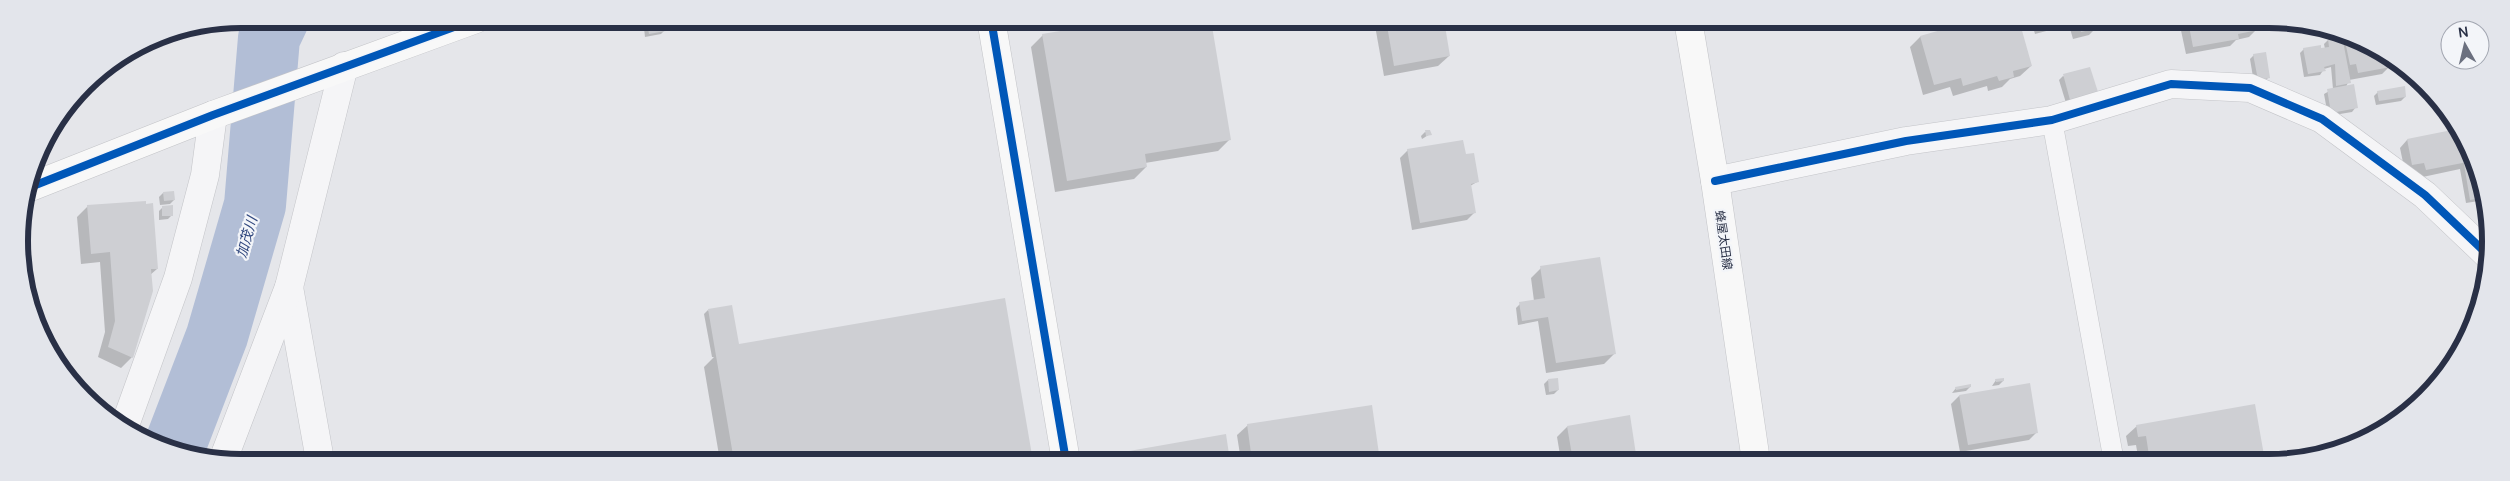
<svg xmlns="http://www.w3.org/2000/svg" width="2510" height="481" font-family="Manrope,'Noto Sans JP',sans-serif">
  <rect width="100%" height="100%" fill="#e5e6ea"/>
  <!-- shadow -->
  <g fill="#0003">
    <path d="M1134,20h76l20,119 -12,12 -73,12 1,4 -12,12 -79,13 -24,-145 12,-12z"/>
    <path d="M1374,20h68l7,36 -11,10 -54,10z"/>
    <path d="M2031,20h64l2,7 -8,8 -16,4 -4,-14 -34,9z"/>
    <path d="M1948,21l83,45 -11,10 -10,3 -8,8 -14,4 -1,-5 -34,10 -3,-9 -27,8 -13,-48 10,-10 22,-6 -2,-5z"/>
    <path d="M2179,21h76l2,8 -8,8 -13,3 -6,6 -44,8z"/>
    <path d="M648,24l17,6 -4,4 -16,3 -1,-9z"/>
    <path d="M2335,33l45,15 18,16 -9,3 -7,7 -33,6 -3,7 10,20 -4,5 -24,4 -4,-22 9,-5 -2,-22 -7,2 -4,6 -16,2 -4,-24 4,-4h21l-1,-5 4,-4 8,-1z"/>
    <path d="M2254,55l15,22 -4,4 -11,2 -4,-24z"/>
    <path d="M2063,76l33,16 -30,11 -7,-23z"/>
    <path d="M2378,92l27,5 -4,4 -25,4 -2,-9z"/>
    <path d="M2457,130l27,53 1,17 -19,3 -6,-34 -42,9 -2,-8 -11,2 -5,-24 7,-8z"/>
    <path d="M1425,132l5,2 -8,5 -1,-3z"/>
    <path d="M1408,150l57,6 12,26 -7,4 5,26 -8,8 -55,10 -12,-72z"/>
    <path d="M163,193l11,7 -4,4 -10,1 -1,-8z"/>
    <path d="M88,206l69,63 -7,6 -18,82 -11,11 -23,-11 7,-25 -5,-70 -19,2 -4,-47z"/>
    <path d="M163,207l9,8 -4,4 -9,1v-9z"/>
    <path d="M1541,268l74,85 -11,11 -58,9 -8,-52 -20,4 -2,-17 4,-4 14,-3 -3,-23z"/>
    <path d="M708,310l30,36 294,115h-312l-16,-94 10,-10h-2l-8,-43z"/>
    <path d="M1548,380l10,10 -4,4 -8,1 -2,-11z"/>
    <path d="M1996,380l7,1 -4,4 -7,1z"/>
    <path d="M2029,384l8,48 -8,8 -69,12 -9,-48 8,-8z"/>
    <path d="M1970,387l-4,4 -14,2 4,-5z"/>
    <path d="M1371,406l8,55h-138l-4,-26 11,-10z"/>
    <path d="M1629,416l7,45h-75l-4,-24 10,-10z"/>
    <path d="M2137,426l127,35 -125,1 -3,-17 -8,1 -2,-10z"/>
    <path d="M1225,436l4,25h-123l6,-6z"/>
  </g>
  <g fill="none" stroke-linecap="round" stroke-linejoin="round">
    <!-- river -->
    <path stroke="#b2bed6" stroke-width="62" d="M174,448l43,-112 38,-131 14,-167 9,-19"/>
  </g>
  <!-- building -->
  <g fill="#cecfd3">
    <path d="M664,20l2,11 -17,3 -2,-11z"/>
    <path d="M1127,20h84l20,120 -86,14 2,13 -80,14 -25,-147z"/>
    <path d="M1386,20h58l6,36 -56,10z"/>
    <path d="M1945,20h74l13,46 -19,5 1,6 -15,4 -2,-5 -34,10 -2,-8 -27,7 -14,-49 35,-10 -9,2 -2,-7z"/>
    <path d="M2041,20h25v1l-23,6z"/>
    <path d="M2078,20h19l2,8 -18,4z"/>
    <path d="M2188,21h69l1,9 -20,4 1,5 -46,8z"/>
    <path d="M2342,36l9,47 -15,3 -1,-22 -11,3 2,4 -18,3 -5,-26 18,-3v3l8,-1 -1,-8z"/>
    <path d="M2344,36l36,12 14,12 -4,1 1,6 -33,6 -2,-9 -6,1z"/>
    <path d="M2266,52l4,26 -12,2 -5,-26z"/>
    <path d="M2090,67l8,25 -28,8 -7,-26z"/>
    <path d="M2354,84l4,24 -27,5 -4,-24z"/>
    <path d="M2405,86l1,11 -27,4 -2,-10z"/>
    <path d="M2457,129l16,32 -47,9 -2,-7 -12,2 -5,-26z"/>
    <path d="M1425,130h5l2,5 -6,1z"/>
    <path d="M1463,140l3,14 8,-1 5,29 -8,2 5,29 -56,10 -13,-74z"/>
    <path d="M2473,162l11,21 1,14 -15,3 -6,-36z"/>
    <path d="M174,191l1,9 -11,1 -1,-9z"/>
    <path d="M146,201v3l7,-1 5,66h-7l2,22 -20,67 -25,-11 7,-26 -5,-69 -19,2 -4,-49z"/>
    <path d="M173,205v11h-11v-10z"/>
    <path d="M1600,257l16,97 -60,9 -8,-46 -26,4 -3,-19 26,-4 -5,-32z"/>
    <path d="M1005,298l28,163h-299l-26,-152 24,-4 7,39z"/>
    <path d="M1558,378l1,12 -10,2 -1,-13z"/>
    <path d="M2004,378v3l-8,1 -1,-3z"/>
    <path d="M2030,383l8,50 -70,12 -9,-50z"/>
    <path d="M1971,384v3l-15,3 -1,-3z"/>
    <path d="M2255,404l10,57 -115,1 -4,-26 -8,1 -2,-12z"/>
    <path d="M1372,405l8,56h-128l-5,-37z"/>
    <path d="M1630,415l7,46h-64l-6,-35z"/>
    <path d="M1226,434l4,27h-117l-1,-7z"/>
  </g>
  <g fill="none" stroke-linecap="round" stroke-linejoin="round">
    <!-- lane casing -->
    <g stroke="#c3c4c8" stroke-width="21">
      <path id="lane" d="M2052,120l62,342"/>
    </g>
    <!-- street casing -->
    <g stroke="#c3c4c8" stroke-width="29">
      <g id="street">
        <path d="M1715,181l191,-40 146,-21 119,-36 79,4 72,31 103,76 64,61"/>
        <path d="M289,287l31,173"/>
        <path d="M124,428l54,-150 27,-103 8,-60"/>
        <path d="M223,460l66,-173 55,-221"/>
      </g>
    </g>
    <!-- secondary casing -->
    <g stroke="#c3c4c8" stroke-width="29">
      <g id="secondary">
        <path d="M991,19l75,442"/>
        <path d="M1688,20l27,161 41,280"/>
        <path d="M28,188l185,-73 263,-96"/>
      </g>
    </g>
    <!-- lane -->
    <use href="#lane" stroke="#f5f5f7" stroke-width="20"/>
    <!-- street -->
    <use href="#street" stroke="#f5f5f7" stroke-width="28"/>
    <!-- secondary -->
    <use href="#secondary" stroke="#f8f8f8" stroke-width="28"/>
    <!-- cycleway casing -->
    <g stroke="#f3f5f9" stroke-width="11">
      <g id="cycleway">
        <path d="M991,19l75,442"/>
        <path d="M1715,181l191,-40 146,-21 119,-36 79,4 72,31 103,76 64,61"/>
        <path d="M28,188l185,-73 263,-96"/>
      </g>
    </g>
    <!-- cycleway -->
    <use href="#cycleway" stroke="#0057b8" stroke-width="8"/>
  </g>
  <g text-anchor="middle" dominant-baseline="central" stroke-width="4.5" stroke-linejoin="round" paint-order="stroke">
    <!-- street labels -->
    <g font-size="12" fill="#293046" stroke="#f3f5f9">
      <text transform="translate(1724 240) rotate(82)">蜂屋太田線</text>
    </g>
    <!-- water labels -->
    <g font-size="14" font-style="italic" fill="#30477e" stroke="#f3f5f9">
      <text transform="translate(246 237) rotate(-74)">加茂川</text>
    </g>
  </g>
  <!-- crop -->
  <path d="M0 0H2510V481H0ZM241 28H2269A213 213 0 0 1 2482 241V241A213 213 0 0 1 2269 454H241A213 213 0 0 1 28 241V241A213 213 0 0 1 241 28Z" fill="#e3e5eb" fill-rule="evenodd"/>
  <path fill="none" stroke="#293046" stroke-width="6" d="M241 28H2269A213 213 0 0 1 2482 241V241A213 213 0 0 1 2269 454H241A213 213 0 0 1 28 241V241A213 213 0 0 1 241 28Z"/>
  <!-- north arrow -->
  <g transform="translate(2465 45) rotate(352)"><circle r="24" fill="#f3f5f9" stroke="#a2a6b1"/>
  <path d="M0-4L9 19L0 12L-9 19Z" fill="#6b707f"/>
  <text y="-8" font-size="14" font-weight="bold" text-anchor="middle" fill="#293046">N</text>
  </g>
</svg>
